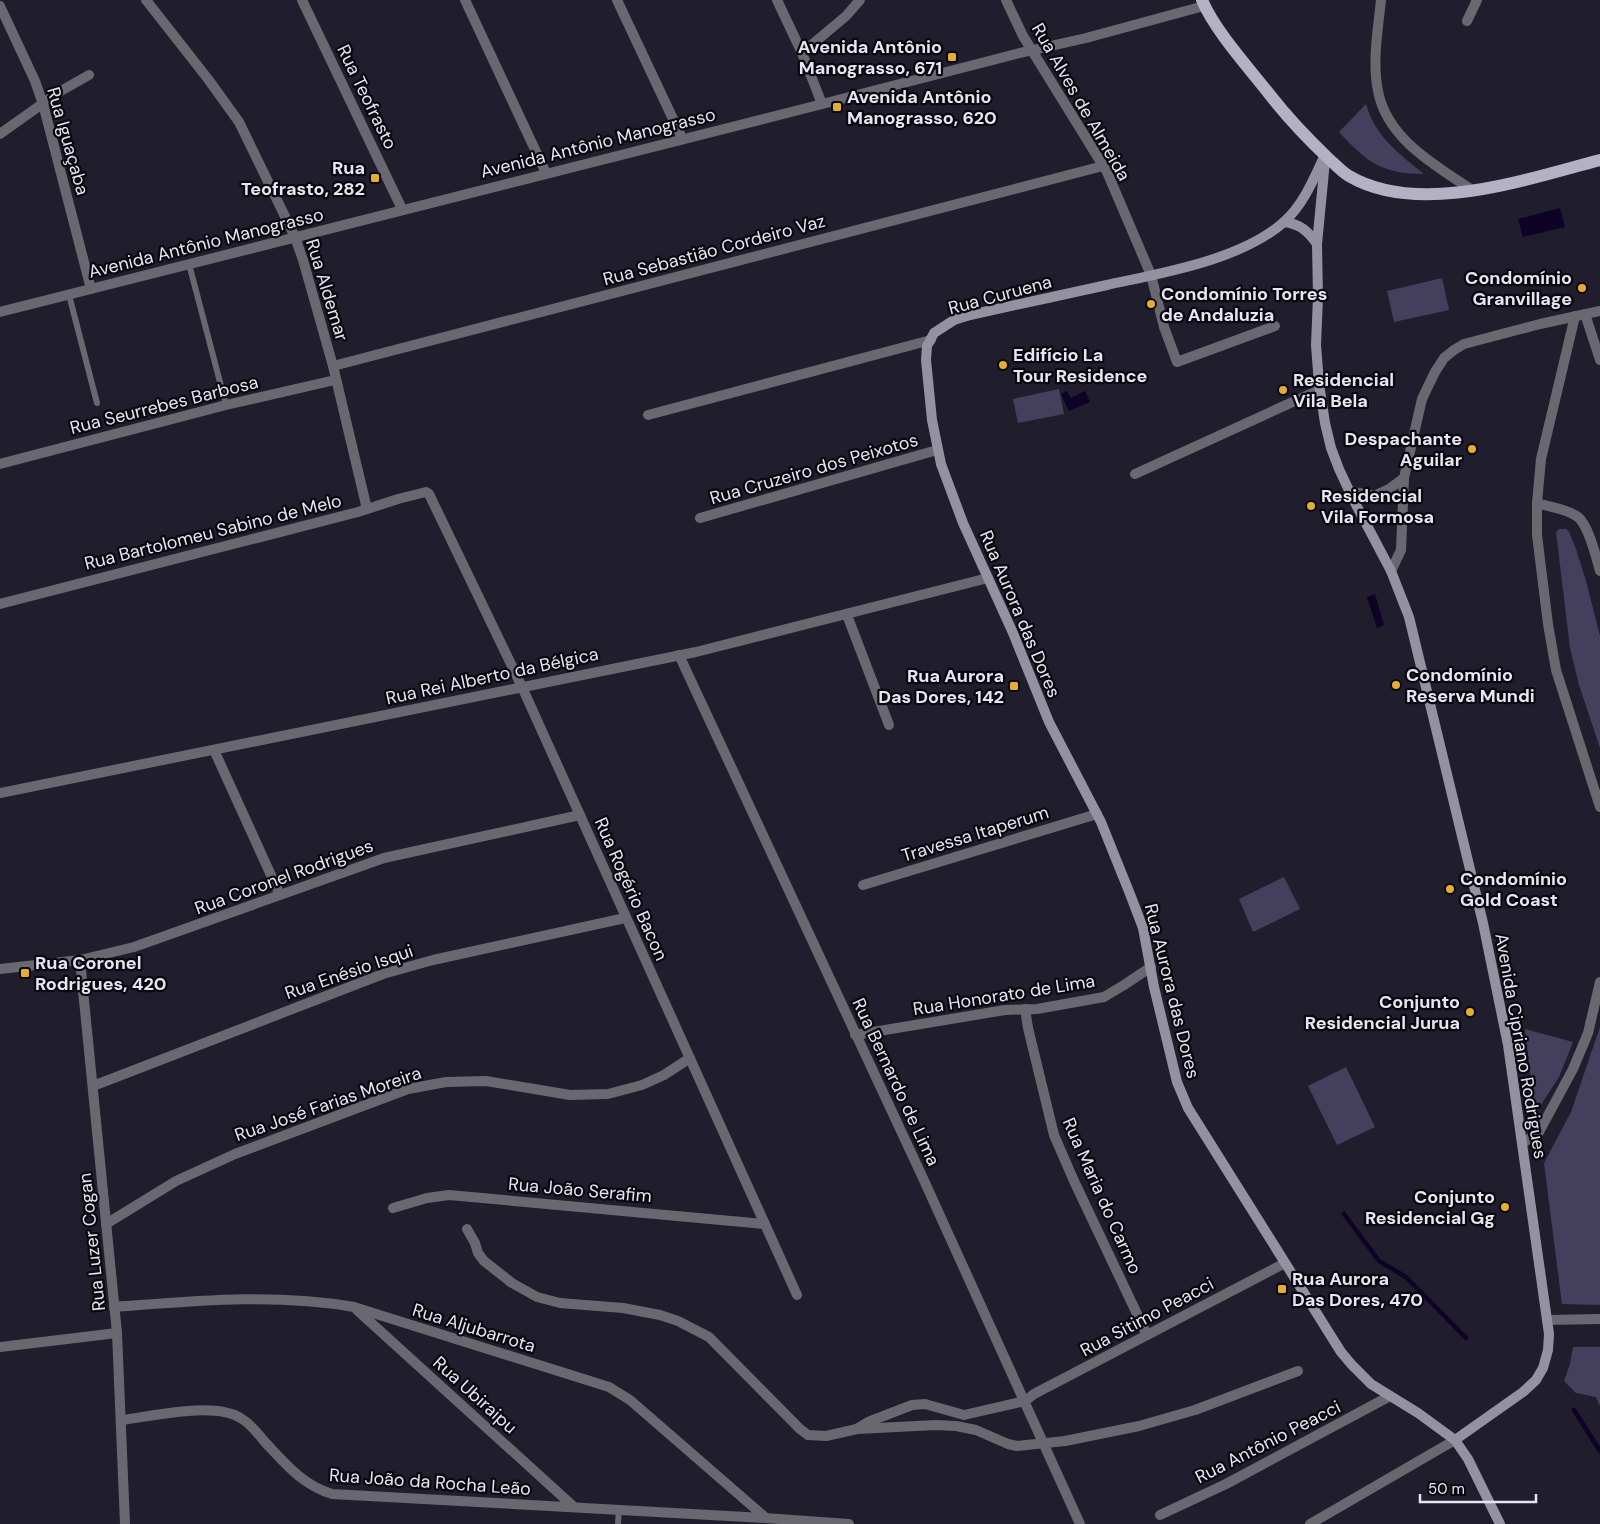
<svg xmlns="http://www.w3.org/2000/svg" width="1600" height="1524" font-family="'DM Sans',sans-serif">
  <rect width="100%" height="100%" fill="#201d2d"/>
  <!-- green -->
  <g fill="#453f5e">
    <path d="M1366,104c9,32 33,50 58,70 -43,0 -57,-12 -85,-42z"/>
    <path d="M1442,278l7,32 -55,12 -7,-31z"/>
    <path d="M1059,389l5,25 -46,9 -5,-24z"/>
    <path d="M1559,529h7l3,3 7,17 10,32 14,55v112l-21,-63 -9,-37 -14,-116z"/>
    <path d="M1284,877l16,32 -47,23 -14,-33z"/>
    <path d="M1600,1027v278l-38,-1 -18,-141 27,-51z"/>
    <path d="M1525,1029l48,13 -14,35 -24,37z"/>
    <path d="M1346,1067l29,60 -38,18 -29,-59z"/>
    <path d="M1573,1347h27v59l-4,-9 -20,-4 -12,-12 6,-17z"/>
  </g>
  <!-- water -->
  <g fill="#0e0227">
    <path d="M1560,208l5,19 -42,10 -5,-18z"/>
    <path d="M1067,391l4,7 14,-7 5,11 -21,9 -8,-17z"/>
    <path d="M1375,594l9,31 -7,3 -10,-31z"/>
  </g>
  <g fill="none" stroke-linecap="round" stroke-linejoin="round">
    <!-- stream -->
    <g stroke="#0e0227" stroke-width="4.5">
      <path d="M1344,1214l35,47 27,16 60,61"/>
      <path d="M1574,1410l26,41"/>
    </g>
    <!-- service -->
    <g stroke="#696871" stroke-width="6">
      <path d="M189,264l37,141"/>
      <path d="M69,295l28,108"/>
      <path d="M618,1524l1,-15"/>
    </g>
    <!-- minor -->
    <g stroke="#696871" stroke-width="10">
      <path d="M146,0l62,79 31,43 56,115 8,23 30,106 34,143"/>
      <path d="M302,0l100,209"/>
      <path d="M465,0l81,173"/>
      <path d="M617,0l65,138"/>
      <path d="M1006,0l17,36 84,136 44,103 13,52 13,35 98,-36"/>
      <path d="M1381,0c-3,29 -9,62 -3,91 9,48 57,74 94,99"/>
      <path d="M0,6l35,75 8,23 48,185"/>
      <path d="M1467,21l10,-21"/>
      <path d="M802,53l44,-37 14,-16"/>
      <path d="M0,134l59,-42 30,-17"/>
      <path d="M1585,314l15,46"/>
      <path d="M1575,316l-34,143 -4,44v32l11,89 8,46 44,137"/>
      <path d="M333,366l770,-200"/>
      <path d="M648,415l283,-75"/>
      <path d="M0,464l226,-59 109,-25"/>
      <path d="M1135,474l184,-84"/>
      <path d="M1349,491l25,5 15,-7 15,-11"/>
      <path d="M1537,503c12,4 31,6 41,14 11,9 18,40 22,54"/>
      <path d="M700,518l237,-68"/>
      <path d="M1391,571l10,-21 3,-72 18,-79 13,-27 9,-14 10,-8 10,-6 76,-20 60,-13"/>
      <path d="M0,604l358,-92 40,-13 28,-7 3,2 93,193 275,608"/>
      <path d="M847,615l42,110"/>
      <path d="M679,655l243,521 158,348"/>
      <path d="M214,750l66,145"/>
      <path d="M0,793l696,-141 292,-74"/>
      <path d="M863,885l234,-71"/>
      <path d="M80,960l37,373 8,191"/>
      <path d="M0,969l80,-9 54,-13 250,-89 196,-43"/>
      <path d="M1025,1009l3,19 26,107 20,46 73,154"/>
      <path d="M855,1035l150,-25 32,-1 67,-12 20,-12 27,-18"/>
      <path d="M93,1086l290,-112 50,-14 192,-42"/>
      <path d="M1523,1143l16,-11 34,-63 15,-36 12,-51"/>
      <path d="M393,1208l34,-10 22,-3 316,29"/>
      <path d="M106,1224l70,-43 59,-27 173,-65 38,-7 40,-1 84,14 38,-1 34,-9 22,-10 26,-17"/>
      <path d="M467,1229l8,14 3,10 6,8 28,22 25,14 23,6 63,5 37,7 18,6 31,16 91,92 8,6 18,1 31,-7 79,-4 20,1 20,4 32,14 9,2 48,-5 74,-15 56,-16 103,-39"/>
      <path d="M114,1307c80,-6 161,-14 240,0l255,80 21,13 136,118"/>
      <path d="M357,1310l217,197"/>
      <path d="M1547,1320l53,-1"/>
      <path d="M0,1347l117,-14"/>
      <path d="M122,1420c31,-4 94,-19 120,-1 9,5 16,15 22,22 21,22 38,44 68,53l433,24 84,6"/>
      <path d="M858,1428l10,-6 44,-17 13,-1 39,11 61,-14 9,-7 251,-131"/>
      <path d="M1160,1515l66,-31 164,-88"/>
      <path d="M1310,1524l145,-84"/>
    </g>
    <!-- tertiary -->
    <g stroke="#696871" stroke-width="10">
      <path d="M777,0l25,53 20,51"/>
      <path d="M0,312l795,-201 221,-57 70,-16 118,-32"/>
    </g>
    <!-- secondary -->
    <g stroke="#9491a0" stroke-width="10">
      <path d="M1325,155c-11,23 -21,49 -41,67 -43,38 -122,51 -177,63 -46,10 -91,20 -137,30l-16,5 -20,13 -7,13 -1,14 6,60 9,44 22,59 50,110 36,89 52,100 29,72 13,34 11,59 23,95 11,26 153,244 11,13 19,19 47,29 37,27 13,19 32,65"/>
      <path d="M1325,161l-8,83 1,53 -2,48 3,39 6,39 6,25 8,21 14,30 38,72 18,46 74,306 25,122 41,289 -1,16 -5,18 -7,12 -13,12 -68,48"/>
      <path d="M1284,222c16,2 24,9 33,22"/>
    </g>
    <!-- primary -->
    <path stroke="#b4b1c4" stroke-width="12" d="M1202,0c13,31 47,68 68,95 18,23 38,44 59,64 7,6 13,13 20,17 70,41 178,3 251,-16"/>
  </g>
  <!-- markers -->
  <g fill="#e4ae35" stroke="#09080f" stroke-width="2">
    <rect x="947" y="52" width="10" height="10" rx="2.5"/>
    <rect x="832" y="102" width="10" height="10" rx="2.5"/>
    <rect x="370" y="173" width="10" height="10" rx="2.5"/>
    <circle cx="1582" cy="288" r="5"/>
    <circle cx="1151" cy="304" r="5"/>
    <circle cx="1003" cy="365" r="5"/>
    <circle cx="1283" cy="390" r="5"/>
    <circle cx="1472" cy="449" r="5"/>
    <circle cx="1311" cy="506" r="5"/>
    <circle cx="1396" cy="685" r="5"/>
    <rect x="1009" y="681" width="10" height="10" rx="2.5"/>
    <circle cx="1450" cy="889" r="5"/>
    <rect x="20" y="968" width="10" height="10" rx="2.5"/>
    <circle cx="1470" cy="1012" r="5"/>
    <circle cx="1505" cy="1207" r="5"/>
    <rect x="1277" y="1284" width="10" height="10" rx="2.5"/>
  </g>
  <g text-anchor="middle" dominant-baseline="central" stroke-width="4.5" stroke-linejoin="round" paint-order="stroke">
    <!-- poi labels -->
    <g font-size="18" font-weight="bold" fill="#e7e5f1" stroke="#09080f" text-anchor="start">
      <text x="942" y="47" text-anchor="end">Avenida Antônio<tspan x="942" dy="21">Manograsso, 671</tspan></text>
      <text x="847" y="97">Avenida Antônio<tspan x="847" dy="21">Manograsso, 620</tspan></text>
      <text x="365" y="168" text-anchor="end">Rua<tspan x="365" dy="21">Teofrasto, 282</tspan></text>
      <text x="1572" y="278" text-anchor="end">Condomínio<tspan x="1572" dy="21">Granvillage</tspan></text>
      <text x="1161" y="294">Condomínio Torres<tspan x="1161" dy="21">de Andaluzia</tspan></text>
      <text x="1013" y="355">Edifício La<tspan x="1013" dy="21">Tour Residence</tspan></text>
      <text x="1293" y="380">Residencial<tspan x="1293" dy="21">Vila Bela</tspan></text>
      <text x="1462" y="439" text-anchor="end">Despachante<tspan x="1462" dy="21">Aguilar</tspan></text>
      <text x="1321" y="496">Residencial<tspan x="1321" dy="21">Vila Formosa</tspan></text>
      <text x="1406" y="675">Condomínio<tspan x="1406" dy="21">Reserva Mundi</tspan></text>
      <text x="1004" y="676" text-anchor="end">Rua Aurora<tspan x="1004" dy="21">Das Dores, 142</tspan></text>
      <text x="1460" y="879">Condomínio<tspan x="1460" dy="21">Gold Coast</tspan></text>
      <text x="35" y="963">Rua Coronel<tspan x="35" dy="21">Rodrigues, 420</tspan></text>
      <text x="1460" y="1002" text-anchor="end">Conjunto<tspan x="1460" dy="21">Residencial Jurua</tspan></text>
      <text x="1495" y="1197" text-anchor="end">Conjunto<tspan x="1495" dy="21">Residencial Gg</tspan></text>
      <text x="1292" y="1279">Rua Aurora<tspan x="1292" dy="21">Das Dores, 470</tspan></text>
    </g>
    <!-- street labels -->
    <g font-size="18" fill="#e7e5f1" stroke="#09080f">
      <text transform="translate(367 97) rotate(64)">Rua Teofrasto</text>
      <text transform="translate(1081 102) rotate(60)">Rua Alves de Almeida</text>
      <text transform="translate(68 141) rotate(74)">Rua Iguaçaba</text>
      <text transform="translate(598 143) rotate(-14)">Avenida Antônio Manograsso</text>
      <text transform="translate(206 243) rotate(-14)">Avenida Antônio Manograsso</text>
      <text transform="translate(714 250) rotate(-15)">Rua Sebastião Cordeiro Vaz</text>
      <text transform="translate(327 290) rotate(73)">Rua Aldemar</text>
      <text transform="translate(1000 295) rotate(-15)">Rua Curuena</text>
      <text transform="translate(164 405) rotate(-14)">Rua Seurrebes Barbosa</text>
      <text transform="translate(814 469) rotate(-16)">Rua Cruzeiro dos Peixotos</text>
      <text transform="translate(213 532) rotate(-14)">Rua Bartolomeu Sabino de Melo</text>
      <text transform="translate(1020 614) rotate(67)">Rua Aurora das Dores</text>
      <text transform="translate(492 676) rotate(-12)">Rua Rei Alberto da Bélgica</text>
      <text transform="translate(975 834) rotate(-17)">Travessa Itaperum</text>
      <text transform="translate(284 877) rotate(-20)">Rua Coronel Rodrigues</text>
      <text transform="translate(631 889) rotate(66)">Rua Rogério Bacon</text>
      <text transform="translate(349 972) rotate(-19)">Rua Enésio Isqui</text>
      <text transform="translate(1172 991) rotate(76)">Rua Aurora das Dores</text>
      <text transform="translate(1004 995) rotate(-9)">Rua Honorato de Lima</text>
      <text transform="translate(1521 1046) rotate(80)">Avenida Cipriano Rodrigues</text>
      <text transform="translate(896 1082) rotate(65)">Rua Bernardo de Lima</text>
      <text transform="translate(328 1104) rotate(-19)">Rua José Farias Moreira</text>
      <text transform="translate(580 1190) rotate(5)">Rua João Serafim</text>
      <text transform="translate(1102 1196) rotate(66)">Rua Maria do Carmo</text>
      <text transform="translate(92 1242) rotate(-96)">Rua Luzer Cogan</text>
      <text transform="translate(1147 1317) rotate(-28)">Rua Sitimo Peacci</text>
      <text transform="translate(474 1328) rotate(17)">Rua Aljubarrota</text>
      <text transform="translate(475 1395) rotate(42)">Rua Ubiraipu</text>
      <text transform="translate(1268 1442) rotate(-27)">Rua Antônio Peacci</text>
      <text transform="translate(430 1482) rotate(4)">Rua João da Rocha Leão</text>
    </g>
  </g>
  <!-- scale -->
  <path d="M1420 1494v8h116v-8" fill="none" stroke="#e7e5f1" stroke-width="2.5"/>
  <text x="1428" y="1494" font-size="15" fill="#e7e5f1" stroke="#09080f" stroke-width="4" paint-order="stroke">50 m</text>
</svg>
